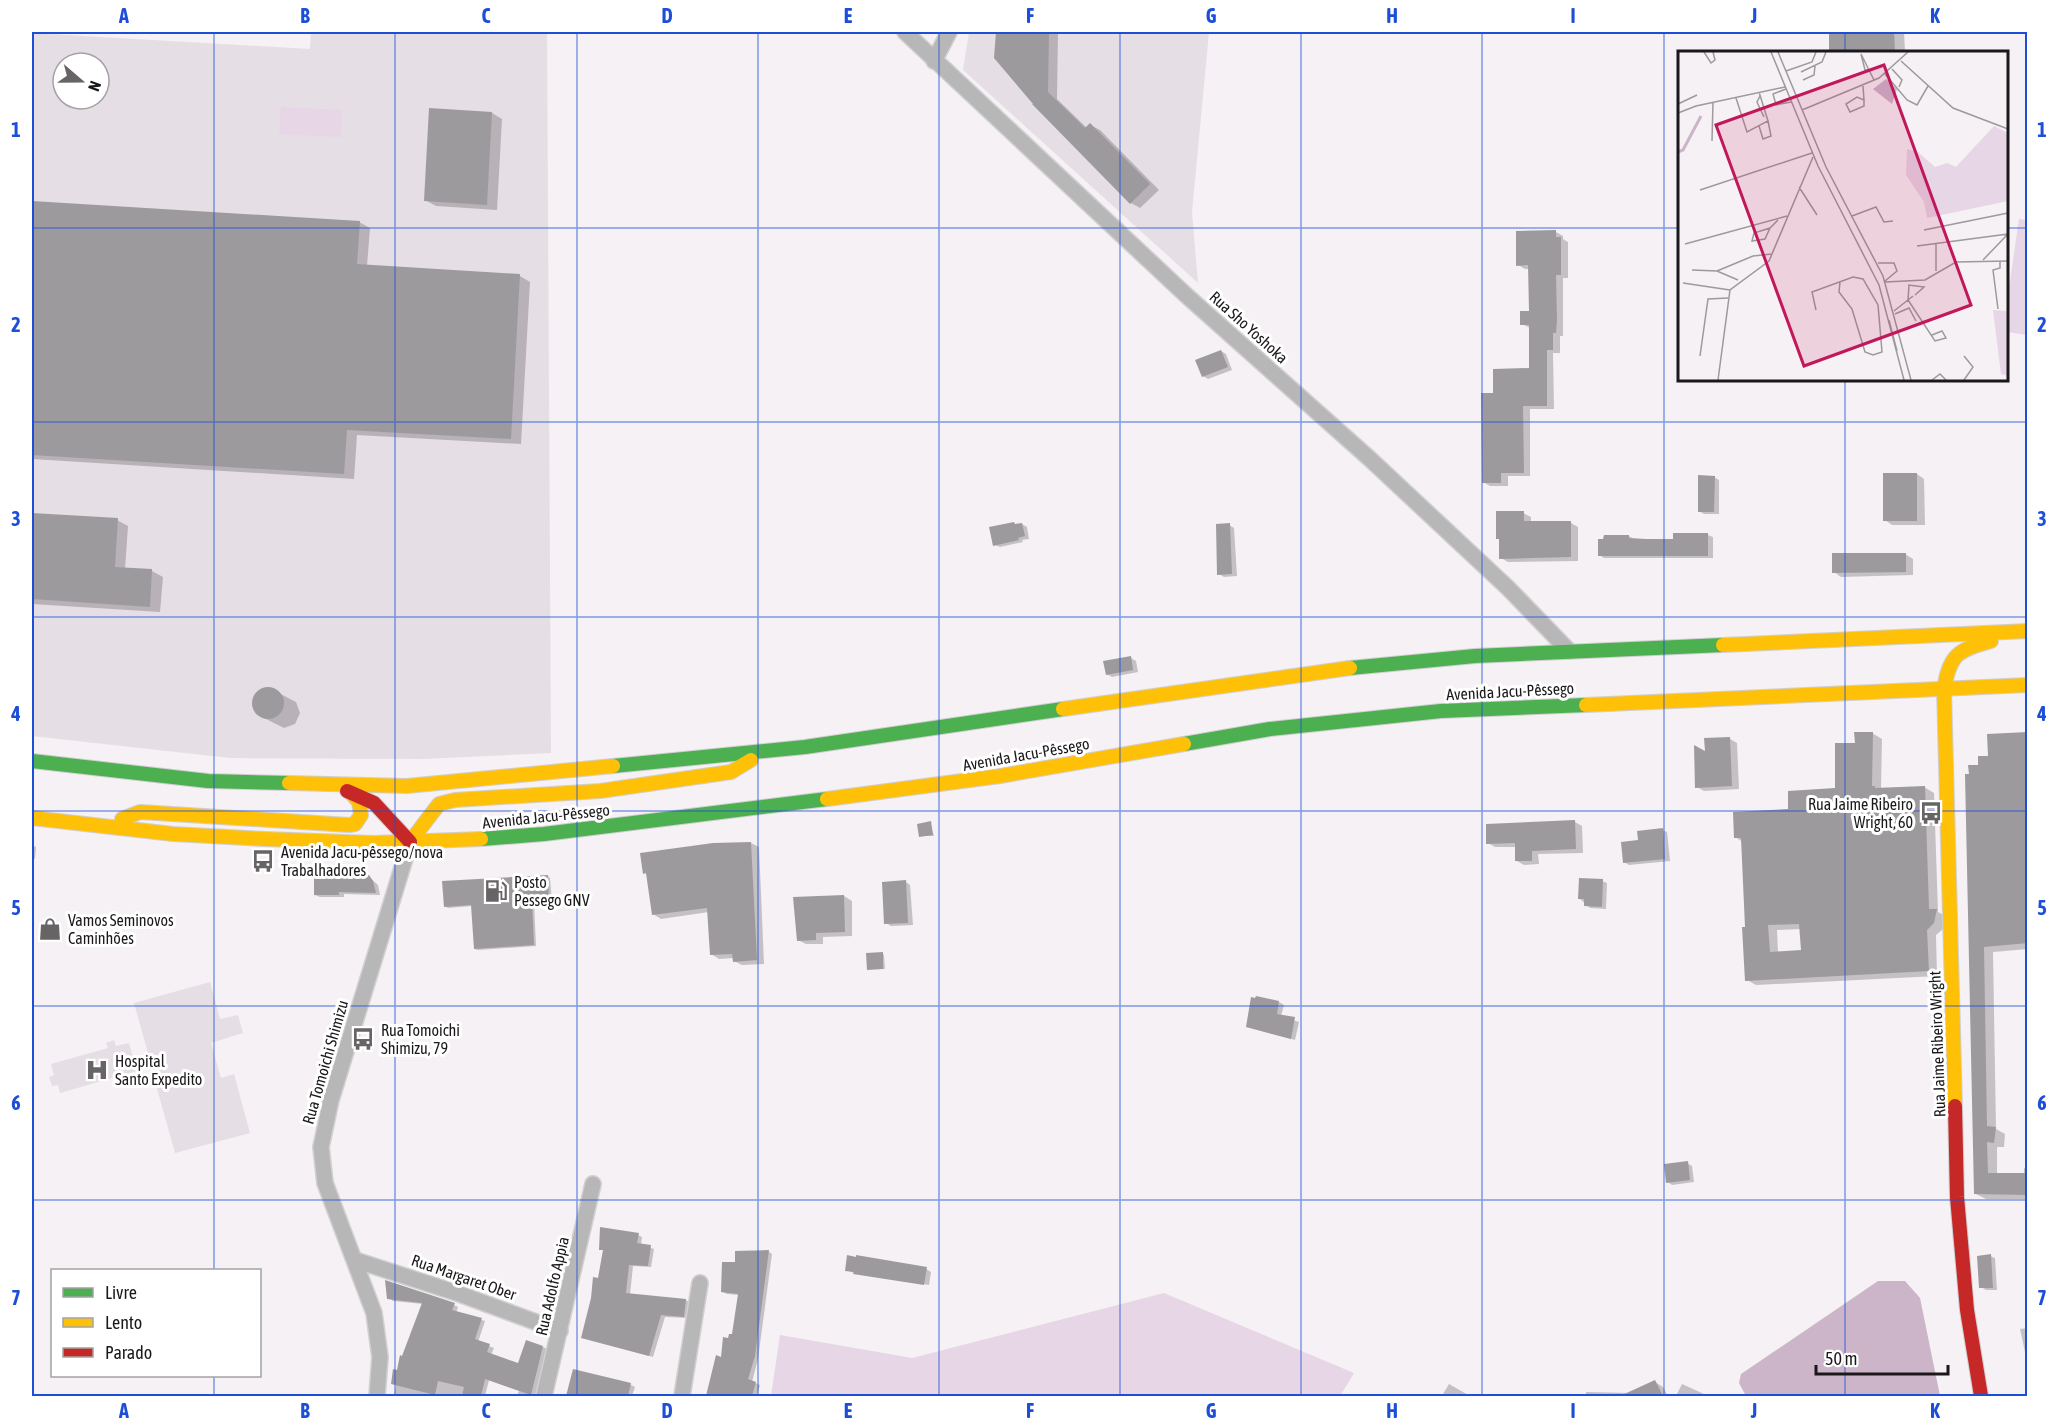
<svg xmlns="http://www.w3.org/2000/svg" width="2059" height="1428" font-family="'Asap Condensed',sans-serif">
  <rect width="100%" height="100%" fill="#f5f1f4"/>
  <!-- built -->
  <g fill="#e6dee5" fill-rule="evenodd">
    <path d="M311,32h236l4,721 -129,6 -192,-1 -198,-22v-703l278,16zM63,63h36v36h-36z"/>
    <path d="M969,32h240l-17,180 6,71 -235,-213z"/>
    <path d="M210,982l10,37 18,-4 5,18 -32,10 10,35 13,-4 16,59 -75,20 -24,-86 -91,26 -2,-8 -6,1 -3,-9 5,-2 -3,-11 57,-16 -2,-5 8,-3 2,6 13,-3 5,18 5,1 11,-2 -16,-57z"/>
  </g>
  <!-- green -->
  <g fill="#e7d6e5">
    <path d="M281,107l61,3 -1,27 -62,-3z"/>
    <path d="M2019,219l8,1v115l-20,-3v-30z"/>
    <path d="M1164,1293l190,80 -14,23h-569l9,-61 132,23z"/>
  </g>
  <!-- water -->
  <path fill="#ccb5c9" d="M1878,1281h27l15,17 20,98h-194l-7,-13 2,-9z"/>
  <!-- shadow -->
  <g fill="#0003" fill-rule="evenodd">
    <path d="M998,32h60l-1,67 30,29 3,-3 10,5 59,60 -19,18 -9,-5 -135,-145z"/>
    <path d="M1830,32h74l1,20h-74z"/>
    <path d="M430,109l62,4 10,6 -5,91 -61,-4 -11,-6z"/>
    <path d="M32,202l327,20 11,6 -3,38 153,10 10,6 -9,162 -164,-9 -3,44 -322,-20z"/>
    <path d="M1556,232l7,4v3l5,3v36h-5v58h-3v17h-7l1,56h-24v67h-22v10h-18l-7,-4 11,-87 36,-25v-42l-8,-4 8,-11v-44h-5l-7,-4z"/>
    <path d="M1221,351l5,3 6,16 -24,9 -5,-3z"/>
    <path d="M1917,474l7,5 1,46h-33l-7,-5z"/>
    <path d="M1714,477l5,3v34h-15l-5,-3z"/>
    <path d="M1523,513l8,4v5l40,1 7,4v34l-70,1 -7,-4v-18l-4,-2z"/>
    <path d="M32,514l85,6 11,6 -3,43 27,2 11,6 -3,35 -128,-8z"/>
    <path d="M1022,524l5,3 2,12 -7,1 1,2 -23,5 -5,-2 22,-20z"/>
    <path d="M1229,525l5,3 3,48 -13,1 -5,-3z"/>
    <path d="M1675,534l33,1 5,2v21h-109l-5,-3 6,-15 24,-4 6,4h40z"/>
    <path d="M1905,554l8,5v16l-72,2 -7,-5z"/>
    <path d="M1131,658l5,3 2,11 -26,5 -5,-3z"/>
    <path d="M269,688l27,14 4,11 -5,11 -11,4 -28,-14 -4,-10 5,-12z"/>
    <path d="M1872,733l10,6 -1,50 43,-2 10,6 4,119 7,4 -2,13 -7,6 1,41 -181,9 -9,-5v-52l-4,-86 -8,-5 101,-48 20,-45zM1801,929l1,23 -24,1 -1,-23z"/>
    <path d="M2028,734v215l-35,3 3,177 9,5 -1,13h-7v27h27v-6h4v31h-42l-10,-5 -6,-419 19,-18z"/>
    <path d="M1730,739l7,4 2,46 -35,2 -7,-4z"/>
    <path d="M1575,822l7,4 1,27 -45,1 1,10 -15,1 -7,-4 -1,-14h-21l-7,-4z"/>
    <path d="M930,823l4,13h-13z"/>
    <path d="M1662,830l5,2 3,29 -41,4 -5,-3 15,-21z"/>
    <path d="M751,843l8,4 5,117 -22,1 -8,-4v-3l-15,1 -8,-5 -2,-42 -48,7 -8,-5 -6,-40 -2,-1z"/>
    <path d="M32,845l4,2 -1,12h-3z"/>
    <path d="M368,876l10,9 2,10 -36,-1v3h-24l-5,-2z"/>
    <path d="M547,876l3,2 2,23 -18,1 2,44 -58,4 -3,-1 -3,-43 -24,2 -3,-2z"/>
    <path d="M1602,881l5,2 -1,26 -16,-1 -11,-10z"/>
    <path d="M906,882l4,3 3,40 -22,1 -5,-3z"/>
    <path d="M844,896l8,5v35l-29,1v7h-17l-8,-4 -3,-42z"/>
    <path d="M883,954l1,1 1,14h-17z"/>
    <path d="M1279,1002l5,3 -3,11 18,6 -4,18 -47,-13z"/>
    <path d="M1687,1163l5,3 2,16 -22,3 -4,-3z"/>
    <path d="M638,1235l4,2 -1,8 13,4 -3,18 -18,-1 -3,29 56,5 4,3 -2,15 -23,-1 -12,40 -66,-18 17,-88 -3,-2z"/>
    <path d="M768,1251l4,3 -14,105 -6,23 8,3 -3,11h-51l11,-39 5,2 8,-19 3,-4 7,-41 -13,-1 -4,-2 14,-28z"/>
    <path d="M1990,1256l5,2 2,32h-11l-5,-3z"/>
    <path d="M926,1269l5,3 -2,13 -75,-12 -8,-3z"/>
    <path d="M389,1298l65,7 4,2 -2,6 29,8 -7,21 16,6 -3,7 28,9 24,-17 4,2 -12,47h-18l2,-5 -30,-11 -4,16h-91l4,-25 25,-67 -30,-3z"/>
    <path d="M2028,1328v38l-8,-37z"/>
    <path d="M574,1371l57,14 4,2 -3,9h-65z"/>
    <path d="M1655,1382l8,5 5,9h-82v-4l46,1z"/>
    <path d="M1449,1384l21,12h-22l-5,-2z"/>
    <path d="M1682,1384l22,10 3,2h-31z"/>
  </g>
  <!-- building -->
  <g fill="#9d9a9d" fill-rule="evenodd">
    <path d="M996,32h53l-1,60 37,36 5,-5 60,61 -20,20 -98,-100h1l-39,-46z"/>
    <path d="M1829,32h65l1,20h-66z"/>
    <path d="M429,108l63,4 -5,93 -63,-4z"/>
    <path d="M32,201l328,20 -3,43 163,10 -9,165 -164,-9 -3,44 -312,-19z"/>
    <path d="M1556,230v7h5v38h-5l1,45 -1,13h-3v17h-6v56h-24l1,67h-23v10h-19l-1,-90h12v-24l36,-1v-43h-9v-14h9l-1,-46 -12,1v-35z"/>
    <path d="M1221,350l7,17 -26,10 -7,-17z"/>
    <rect x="1883" y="473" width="34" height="48"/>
    <path d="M1698,475l17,1 -1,36h-16z"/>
    <path d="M1496,511h28v10h47v36l-72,2v-20h-3z"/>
    <path d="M32,513l86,5 -3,49 37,2 -2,38 -118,-8z"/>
    <path d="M1014,522l1,2 7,-1 3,13 -7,2 1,2 -26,6 -4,-19z"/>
    <path d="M1230,523l2,51 -15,1 -1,-51z"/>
    <path d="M1673,533h35v23h-110v-17h5l1,-4h25v3l17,1h27z"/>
    <path d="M1832,553h74v19l-74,1z"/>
    <path d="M1131,656l2,14 -27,5 -3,-14z"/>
    <circle cx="268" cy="703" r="16"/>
    <path d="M1854,732h19l-1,54h3v2l50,-2 4,123h8l-3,14 -7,7 2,41 -184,10 -3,-54h3l-4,-89h-7l-1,-26 55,-3v-18l47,-3v-45h20zM1799,924l2,26 -31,2 -2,-27z"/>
    <path d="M2028,732v211l-44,4 3,179 9,1 -2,16 -7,-1 1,31h40v22l-54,-1 -9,-420h4l-1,-9h10v-9h10l-1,-22z"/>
    <path d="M1730,737l2,49 -37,2 -1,-43 11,6 -1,-13z"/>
    <path d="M1575,820l1,29 -44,2v10h-17v-18l-29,1v-20z"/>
    <path d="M931,821l2,14 -14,2 -2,-13z"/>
    <path d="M1663,828l2,31 -42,4 -2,-21 17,-2 -1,-9z"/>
    <path d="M751,842l6,118 -24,2 -1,-8 -22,1 -3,-47 -55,7 -6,-42 -3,1 -3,-21 73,-10z"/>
    <path d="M314,868l48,4 7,3 4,6 3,12 -37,-1v3h-25z"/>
    <path d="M548,875l1,25 -17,1 2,44 -60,4 -3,-44 -27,2 -2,-26z"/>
    <path d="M1579,878l24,1 -1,28 -18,-1v-7h-6z"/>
    <path d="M906,880l2,43 -24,1 -2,-42z"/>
    <path d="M844,895l1,37 -29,1v7l-19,1 -4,-44z"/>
    <path d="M883,952v17l-16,1 -1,-17z"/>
    <path d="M1256,996l23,5 -2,13 18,3 -4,22 -45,-12 5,-30 4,1z"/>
    <path d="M1688,1161l2,19 -24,3 -2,-19z"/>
    <path d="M600,1227l39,6 -2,10 14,2 -3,21 -19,-1 -3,28 60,6 -2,18 -23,-2 -12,41 -68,-18 10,-40 2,-21 5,1 5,-28h-4z"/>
    <path d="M769,1250l-14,106 -7,23 8,3 -4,14h-46l10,-41 5,2 2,-20 5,1 1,-4h3l6,-40 -17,-2 1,-30h13v-11z"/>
    <path d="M1991,1254l2,34h-14l-2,-32z"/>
    <path d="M847,1255l9,2v-2l71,12 -3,18 -71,-11 1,-2 -9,-1z"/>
    <path d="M385,1280l61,20 9,3 -3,7 30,8 -7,21 15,5 -3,8 31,11 8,-23 17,6 -12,49 -46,-16 -4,17h-19l2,-9 -26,-6 -3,14 -44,-11 2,-15 4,1 3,-15 2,1 20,-53 -35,-4z"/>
    <path d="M573,1369l58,14 -3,13h-62z"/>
    <path d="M1655,1380l8,16h-43z"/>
  </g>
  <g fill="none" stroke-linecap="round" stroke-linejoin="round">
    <!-- street casing -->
    <g stroke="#d1cfd1" stroke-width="18">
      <g id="street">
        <path d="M905,32l282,264 183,163 138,129 61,63"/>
        <path d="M934,61l15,-29"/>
        <path d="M355,1260l102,33 103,38"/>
        <path d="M377,1396l3,-39 -6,-44 -49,-130 -4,-36 10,-47 79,-258"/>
        <path d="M544,1396l49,-212"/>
        <path d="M682,1396l18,-113"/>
      </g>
    </g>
    <!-- fast casing -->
    <g stroke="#d1cfd1" stroke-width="16">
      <g id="fast">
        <path d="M1350,668l125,-12 248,-11"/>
        <path d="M1184,744l86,-15 171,-18 145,-6"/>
        <path d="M32,761l176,20 81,2"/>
        <path d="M613,766l192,-19 258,-38"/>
        <path d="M481,839l63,-5 283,-35"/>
      </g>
    </g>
    <!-- slow casing -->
    <g stroke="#d1cfd1" stroke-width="16">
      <g id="slow">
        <path d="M1723,645l305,-14"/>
        <path d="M1944,689l11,417"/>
        <path d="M1944,689c6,-35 14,-39 47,-48"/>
        <path d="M1586,705l442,-20"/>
        <path d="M1063,709l287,-41"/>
        <path d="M289,783l118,3 206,-20"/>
        <path d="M827,799l173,-23 184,-32"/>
        <path d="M32,818l141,16 92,5 109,4 107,-4"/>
        <path d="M122,819l18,-7 209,13 6,-1 6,-9 -2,-13 -7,-8"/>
        <path d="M410,842l29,-38 16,-4 145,-9 131,-19 20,-12"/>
      </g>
    </g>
    <!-- jam casing -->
    <g stroke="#d1cfd1" stroke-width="16">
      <g id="jam">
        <path d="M347,791l27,12 36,39"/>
        <path d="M1955,1106l2,91 10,113 14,86"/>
      </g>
    </g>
    <!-- street -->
    <use href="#street" stroke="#b8b7b8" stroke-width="15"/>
    <!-- fast -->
    <use href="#fast" stroke="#4caf50" stroke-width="14"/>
    <!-- slow -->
    <use href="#slow" stroke="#ffc107" stroke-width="14"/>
    <!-- jam -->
    <use href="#jam" stroke="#c62828" stroke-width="14"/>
  </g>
  <!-- grid -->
  <path fill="none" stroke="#1d4ed8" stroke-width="1.5" stroke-opacity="0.55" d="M214,32v1238M395,32v1364M577,32v1364M758,32v1364M939,32v1364M1120,32v1364M1301,32v1364M1482,32v1364M1664,32v1364M1845,32v20M32,228h1648M2006,228h22M1845,380v1016M32,422h1996M32,617h1996M32,811h1996M32,1006h1996M32,1200h1996M214,1376v20"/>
  <!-- icons -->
  <defs>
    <g id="bus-bare" transform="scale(1.8)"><path d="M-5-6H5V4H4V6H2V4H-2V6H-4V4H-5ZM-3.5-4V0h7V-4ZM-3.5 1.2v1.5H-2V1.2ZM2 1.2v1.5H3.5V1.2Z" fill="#676466" stroke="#fff" stroke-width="2.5" paint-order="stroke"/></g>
    <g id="fuel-bare" transform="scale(1.8)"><path d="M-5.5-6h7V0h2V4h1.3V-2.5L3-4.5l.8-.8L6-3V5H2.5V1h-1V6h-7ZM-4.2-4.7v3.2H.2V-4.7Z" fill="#676466" stroke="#fff" stroke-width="2.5" paint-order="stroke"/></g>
    <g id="shop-bare" transform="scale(1.8)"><path d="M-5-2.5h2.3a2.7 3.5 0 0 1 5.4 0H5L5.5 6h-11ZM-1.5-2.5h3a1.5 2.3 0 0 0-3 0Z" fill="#676466" stroke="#fff" stroke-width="2.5" paint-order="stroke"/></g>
    <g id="hospital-bare" transform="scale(1.8)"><path d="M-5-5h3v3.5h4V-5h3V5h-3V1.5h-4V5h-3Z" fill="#676466" stroke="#fff" stroke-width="2.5" paint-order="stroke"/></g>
  </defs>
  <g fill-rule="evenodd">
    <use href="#bus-bare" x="1931" y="813"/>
    <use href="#bus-bare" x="263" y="861"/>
    <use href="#fuel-bare" x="496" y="891"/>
    <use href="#shop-bare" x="50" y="929"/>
    <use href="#bus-bare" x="363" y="1039"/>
    <use href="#hospital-bare" x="97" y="1070"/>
  </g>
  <g text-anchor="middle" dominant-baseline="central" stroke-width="6" stroke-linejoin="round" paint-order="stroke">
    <!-- street labels -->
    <g font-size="16" fill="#1a181a" stroke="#fff">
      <text transform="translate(1249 327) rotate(42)">Rua Sho Yoshoka</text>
      <text transform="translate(1510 691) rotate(-3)">Avenida Jacu-Pêssego</text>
      <text transform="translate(1026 754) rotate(-10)">Avenida Jacu-Pêssego</text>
      <text transform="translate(546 816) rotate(-6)">Avenida Jacu-Pêssego</text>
      <text transform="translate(1937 1044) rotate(-92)">Rua Jaime Ribeiro Wright</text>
      <text transform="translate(325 1062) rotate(-74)">Rua Tomoichi Shimizu</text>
      <text transform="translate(464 1277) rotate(19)">Rua Margaret Ober</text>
      <text transform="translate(552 1286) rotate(-77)">Rua Adolfo Appia</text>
    </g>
    <!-- poi labels -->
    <g font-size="16" fill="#1a181a" stroke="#fff" text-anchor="start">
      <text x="1913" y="804" text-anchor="end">Rua Jaime Ribeiro<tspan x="1913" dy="18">Wright, 60</tspan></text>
      <text x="281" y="852">Avenida Jacu-pêssego/nova<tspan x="281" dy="18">Trabalhadores</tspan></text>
      <text x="514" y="882">Posto<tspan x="514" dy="18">Pessego GNV</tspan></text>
      <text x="68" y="920">Vamos Seminovos<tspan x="68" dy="18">Caminhões</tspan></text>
      <text x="381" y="1030">Rua Tomoichi<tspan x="381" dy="18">Shimizu, 79</tspan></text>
      <text x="115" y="1061">Hospital<tspan x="115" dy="18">Santo Expedito</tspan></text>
    </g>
  </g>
  <!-- overview -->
  <g transform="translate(1678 51)">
    <rect width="330" height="330" fill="#f5f1f4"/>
    <path d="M316,75l14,7v68l-81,17 -3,-16 -18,-27 1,-26 11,3 17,15 12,-4 9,4zM315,259l15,1v65l-7,-2z" fill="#e7d6e5"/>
    <path d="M208,28l11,10 -5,15 -19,-15z" fill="#ccb5c9"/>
    <path fill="none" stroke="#ccb5c9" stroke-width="3" d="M0,101l5,-2 18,-34"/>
    <path fill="none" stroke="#9d9a9d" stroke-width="1.5" d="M26,1l7,11 4,-3 -2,-8M93,1l47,114 61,119 25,95M100,1l48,115 57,109 28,104M183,3l13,26M183,3l4,16h4M223,10l52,47 55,21M214,18l10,11 -3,7M108,20l26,-9 4,-10M123,21l21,-10 4,-10M207,23l22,26 10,5 11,-19M125,29l11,-5 1,-9M185,35l1,14v6l-14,6 -4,-8 11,-7 7,3M108,38l-13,5 3,11 15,-3M82,45l-3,6 7,15M58,47l11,34 21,-11 -9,-29M0,53l19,-9M124,59l77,-32 29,-26M0,62l18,-7 89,-19M81,75l4,13 8,-3 -3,-15M34,90l1,-39M121,136l18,28M22,139l112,-37M174,165l24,-9 8,15 9,-1M92,177l-5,11 -13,2 2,-8 16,-5 8,-8M246,179l84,-17M7,193l102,-28M258,193v27M239,195l91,-12M305,209l24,-25M200,212h16l3,8 -12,10M14,219l25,1 21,9M39,220l36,-15 19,-2M207,231l40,-2 31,-18 52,-1M5,232l47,7M237,244l9,-8 -15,-2 -1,15 27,41 11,-3 -4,-7 -10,4M320,258l-5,-39 7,-2v-7M138,259l-4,-18 41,-15 10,2 15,26 4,47 -9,3 -8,-3 -13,-43 -13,-17 1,-10M216,260l19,-15M217,263l14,-6 7,13M211,269l8,31M22,305l8,-57 20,-1M40,329l12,-90 39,-29 44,-104M254,329l8,-6 6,6M286,329l9,-13 -9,-11"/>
    <path fill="#c2185b" fill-opacity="0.15" stroke="#c2185b" stroke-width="3" d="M206,14l87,240 -167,61 -88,-241z"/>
    <rect width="330" height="330" fill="none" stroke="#1a181a" stroke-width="3"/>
  </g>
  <!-- border -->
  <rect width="2059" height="1428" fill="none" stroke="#ffffff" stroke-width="66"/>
  <!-- legend -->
  <rect x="51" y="1269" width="210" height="108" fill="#ffffff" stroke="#a3a3a3" stroke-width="1.5"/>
  <rect x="63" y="1288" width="30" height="9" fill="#4caf50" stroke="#a3a3a3" stroke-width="1.5"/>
  <text x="105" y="1299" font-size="18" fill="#1a181a">Livre</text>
  <rect x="63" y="1318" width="30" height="9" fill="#ffc107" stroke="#a3a3a3" stroke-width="1.5"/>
  <text x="105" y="1329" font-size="18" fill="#1a181a">Lento</text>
  <rect x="63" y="1348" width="30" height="9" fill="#c62828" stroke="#a3a3a3" stroke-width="1.5"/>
  <text x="105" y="1359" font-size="18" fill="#1a181a">Parado</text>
  <!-- north arrow -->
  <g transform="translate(81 81) rotate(110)"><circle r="28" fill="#ffffff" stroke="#a3a3a3" stroke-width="1.5"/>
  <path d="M0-4.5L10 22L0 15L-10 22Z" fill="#676466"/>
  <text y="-9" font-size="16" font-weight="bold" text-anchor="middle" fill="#1a181a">N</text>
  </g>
  <!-- scale -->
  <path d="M1816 1365v9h132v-9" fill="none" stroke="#1a181a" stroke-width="3"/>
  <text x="1825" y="1365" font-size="18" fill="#1a181a" stroke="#ffffff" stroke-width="4.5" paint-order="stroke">50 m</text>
  <rect x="33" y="33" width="1993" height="1362" fill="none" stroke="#1d4ed8" stroke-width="2"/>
  <g font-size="20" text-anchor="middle" font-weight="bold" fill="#1d4ed8">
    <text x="124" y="23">A</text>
    <text x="305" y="23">B</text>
    <text x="486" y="23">C</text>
    <text x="667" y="23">D</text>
    <text x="848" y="23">E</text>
    <text x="1030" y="23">F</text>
    <text x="1211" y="23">G</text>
    <text x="1392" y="23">H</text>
    <text x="1573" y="23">I</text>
    <text x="1754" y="23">J</text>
    <text x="1935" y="23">K</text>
    <text x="16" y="137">1</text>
    <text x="2042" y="137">1</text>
    <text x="16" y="332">2</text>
    <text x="2042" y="332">2</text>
    <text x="16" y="526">3</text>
    <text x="2042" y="526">3</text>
    <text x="16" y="721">4</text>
    <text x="2042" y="721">4</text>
    <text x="16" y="915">5</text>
    <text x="2042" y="915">5</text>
    <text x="16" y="1110">6</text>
    <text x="2042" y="1110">6</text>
    <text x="16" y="1305">7</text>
    <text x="2042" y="1305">7</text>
    <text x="124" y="1418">A</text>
    <text x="305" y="1418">B</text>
    <text x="486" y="1418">C</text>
    <text x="667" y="1418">D</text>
    <text x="848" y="1418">E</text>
    <text x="1030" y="1418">F</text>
    <text x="1211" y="1418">G</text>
    <text x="1392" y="1418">H</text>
    <text x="1573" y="1418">I</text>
    <text x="1754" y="1418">J</text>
    <text x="1935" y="1418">K</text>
  </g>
</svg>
